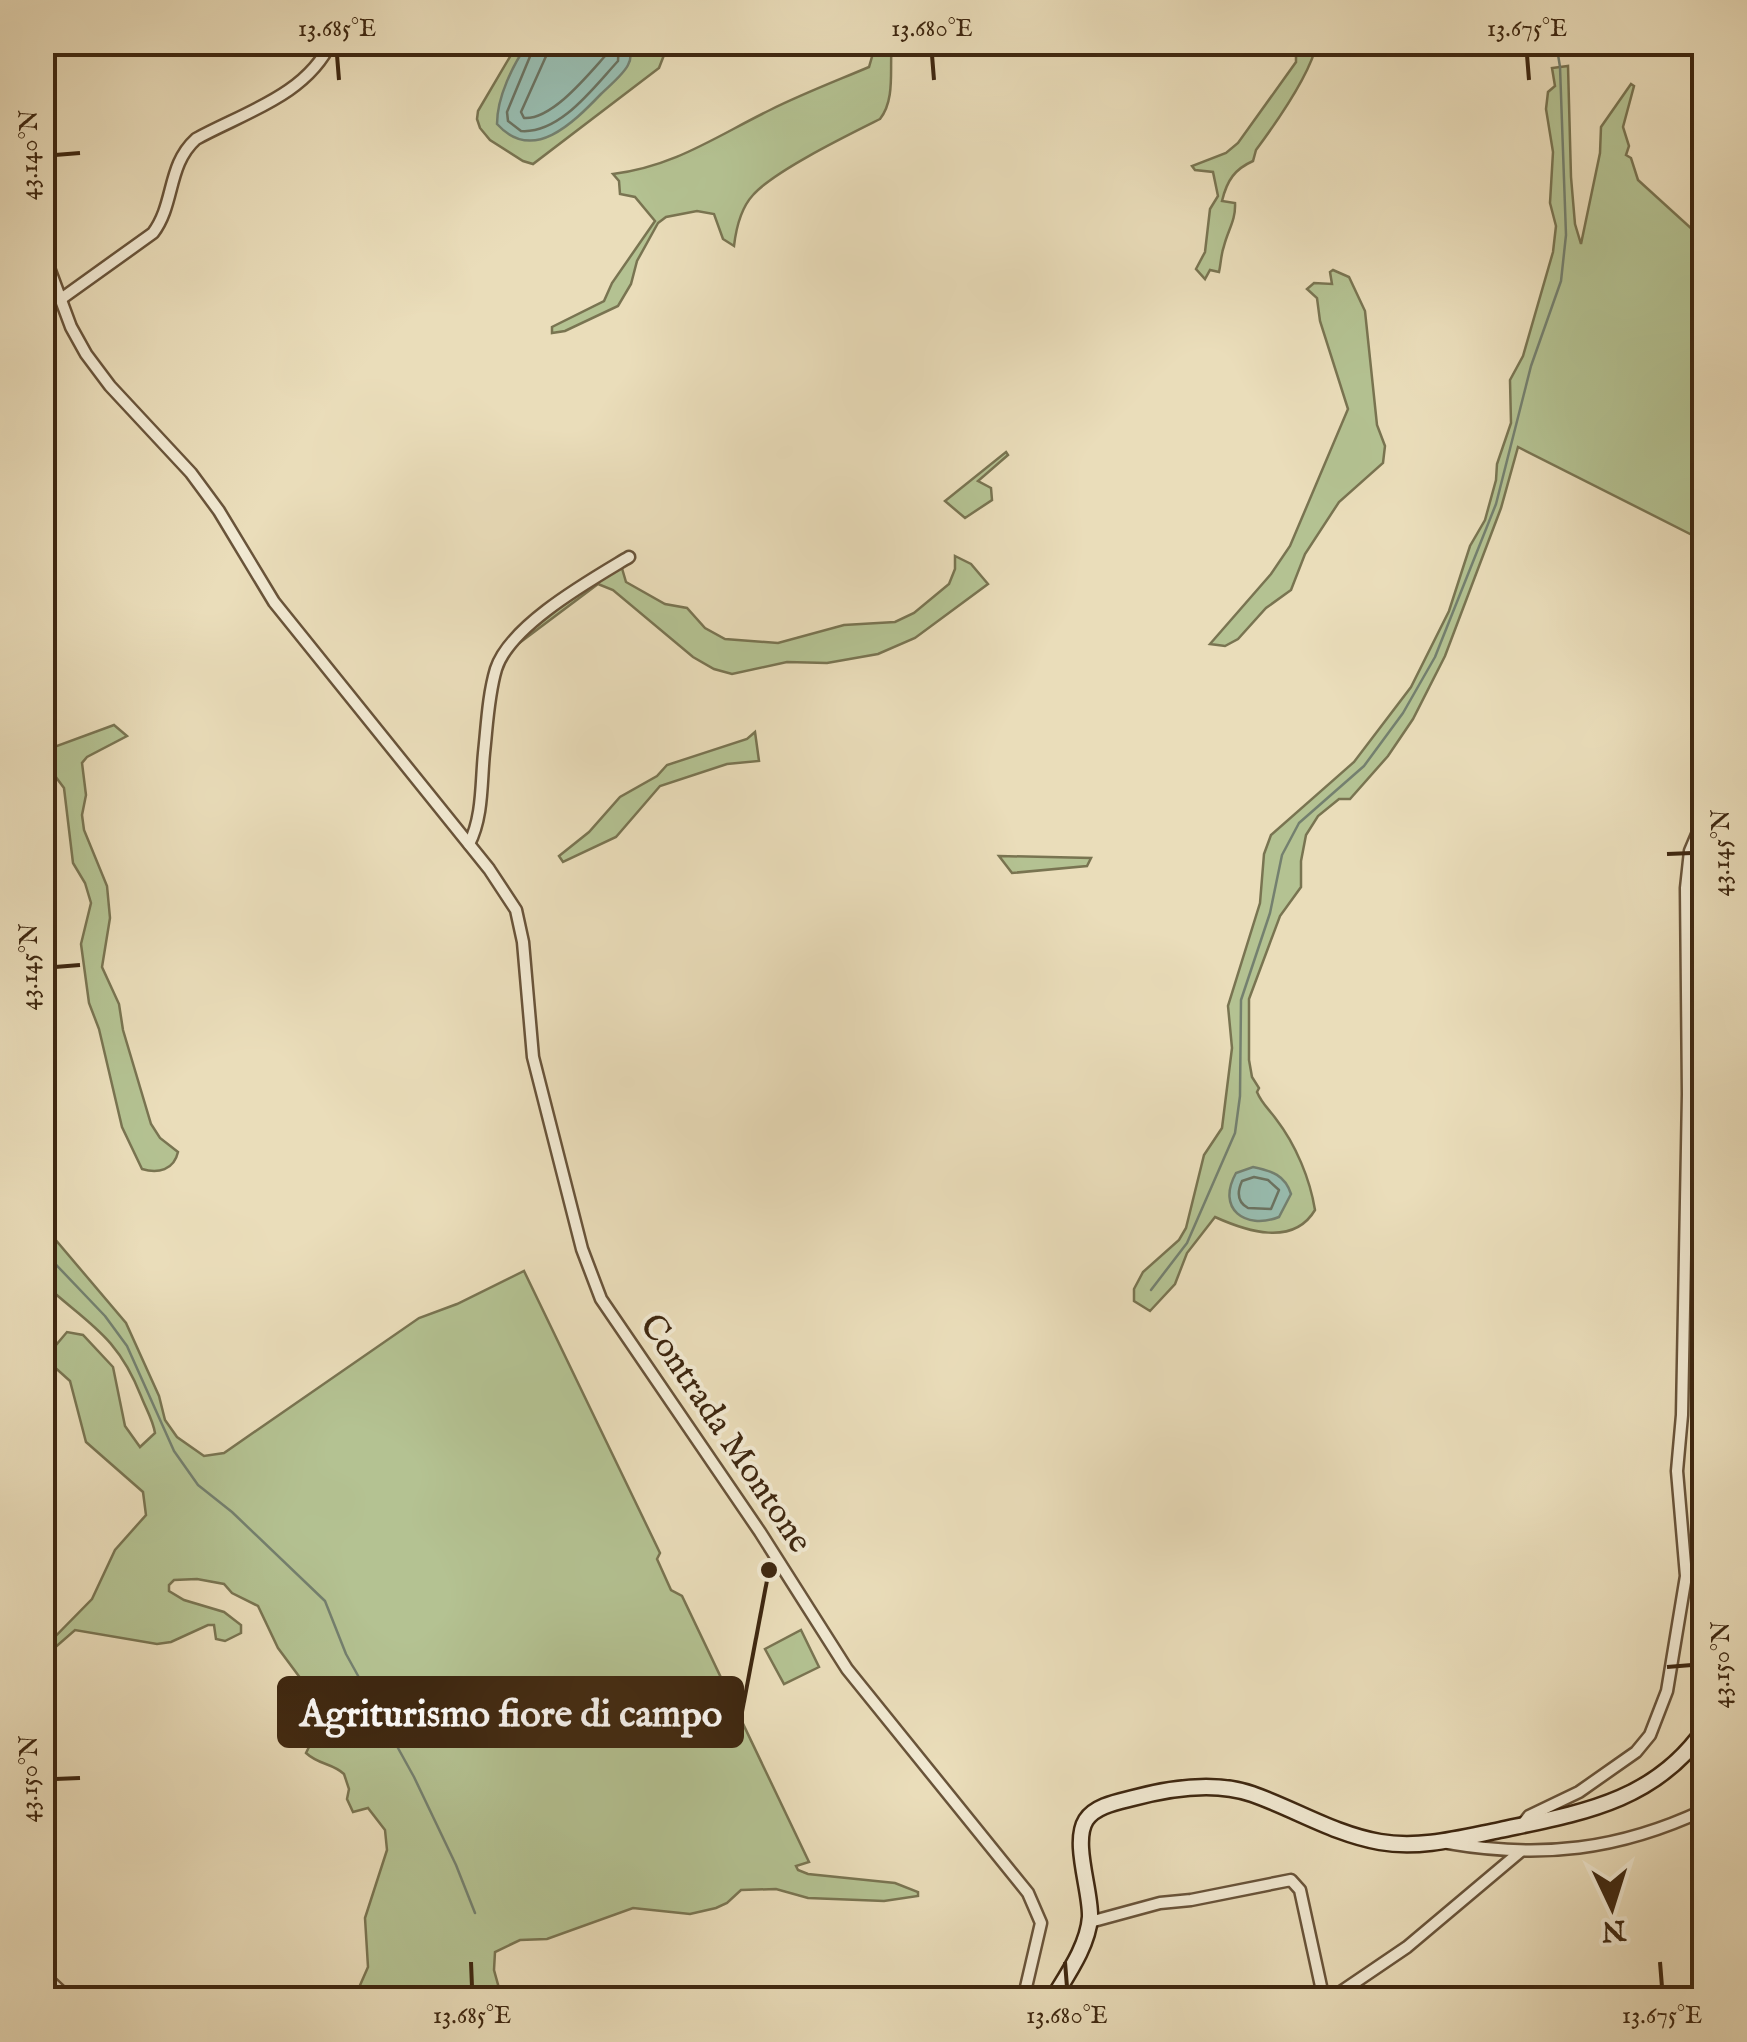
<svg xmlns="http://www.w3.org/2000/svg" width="1747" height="2042" font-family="'IM FELL English',serif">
  <rect width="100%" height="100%" fill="#eaddba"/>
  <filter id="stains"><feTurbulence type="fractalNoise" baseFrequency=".002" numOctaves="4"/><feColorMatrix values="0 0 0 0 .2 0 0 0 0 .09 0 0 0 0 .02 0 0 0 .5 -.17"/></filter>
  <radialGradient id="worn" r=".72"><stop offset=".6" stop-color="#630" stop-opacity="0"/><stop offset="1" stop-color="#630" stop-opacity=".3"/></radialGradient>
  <!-- green -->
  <g fill="#b4c292" stroke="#797451" stroke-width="2.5">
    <path d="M657,42l7,13 -5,13 -126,96 -10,-3 -33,-21 -10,-12 -3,-9 1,-8 40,-68z"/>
    <path d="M876,43h16c-3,24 4,56 -12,76 -32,16 -106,52 -127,76 -12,13 -17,34 -19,51l-11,-7 -9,-25 -17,-3 -31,6 -8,6 -21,38 -6,23 -13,22 -53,25 -13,2v-6l52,-26 8,-18 43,-62 -20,-24 -15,-3 -1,-13 -6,-7c62,-8 102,-37 157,-64 32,-16 66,-29 99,-43z"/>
    <path d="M1296,43h21c-7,32 -41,80 -61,107l-3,11c-18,8 -26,19 -31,40l13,2c1,17 -7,27 -11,43 -3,8 -3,17 -5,26l-9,-2 -5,9 -9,-10 9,-17 5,-43 8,-13 -5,-24 -18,-2 -3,-4 34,-13 12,-10 58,-81z"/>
    <path d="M1568,66l3,111 4,47 6,20 19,-91 1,-26 30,-43 3,2 -11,41 6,19 -3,9 5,3 7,22 66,60v301l-186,-94 -17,61 -56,148 -32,63 -25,37 -38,43h-11l-21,17 -12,19 -5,26v26l-21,29 -31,83v61l3,17 7,11 -2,4c5,12 12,17 19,27 20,26 34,60 39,91 -22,37 -69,21 -100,7l-28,36 -12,31 -25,27 -16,-10v-12l9,-17 36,-32 7,-12 18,-73 18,-27 10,-80 -4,-42 32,-103 4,-49 7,-19 83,-73 57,-75 38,-76 21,-65 15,-26 11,-40 1,-16 14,-41 -1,-43 13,-24 30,-104 3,-26 -6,-23 3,-51 -7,-43 2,-17 7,-6 -3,-18z"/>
    <path d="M1333,270l16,7 16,34 12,114 8,21 -2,17 -44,39 -34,52 -14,36 -25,18 -28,31 -13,7 -15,-2 61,-70 19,-28 58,-137 -28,-88 -3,-23 -10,-9 7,-6 18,1 -2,-12z"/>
    <path d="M1006,452l2,3 -30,26 13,7 1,12 -27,18 -20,-17z"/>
    <path d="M955,556l16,8 17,20 -73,54 -37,16 -51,9 -40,-1 -55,12 -18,-5 -21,-12 -80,-67 -15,-6 -88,66c34,-34 69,-62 111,-85l5,17 39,22 22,4 18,20 20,11 53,4 66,-18 51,-3 19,-9 35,-29 6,-15z"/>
    <path d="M114,725l13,11 -40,21 -5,6 4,32 -4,20 2,15 23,56 3,32 -8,49 17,37 4,26 28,94 9,14 18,14c-4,18 -20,22 -36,17l-20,-42 -23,-98 -10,-26 -8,-59 10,-41 -6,-20 -12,-20 -9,-75 -9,-12 -12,-2v-23z"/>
    <path d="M755,732l4,29 -32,3 -67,22 -44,51 -53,25 -4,-6 30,-24 31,-35 37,-21 10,-11 80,-26z"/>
    <path d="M999,856l92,2 -4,8 -75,7z"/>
    <path d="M43,1225l83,98 33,73 6,24 12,17 27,19 20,-3 195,-135 38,-14 67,-33 136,282 -3,6 14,31 11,6 127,266 -13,4 2,4 10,4 87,9 23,9v4l-34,5 -76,-3 -32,-9 -35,1 -14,13 -11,5 -26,6 -57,-6 -86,31 -27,1 -25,12 -1,18 8,29 -25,-9 -7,1 -4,8h-112l14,-32 -3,-49 22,-68 -2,-20 -17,-22 -15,4 -6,-13 2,-10 -5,-15c-12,-11 -25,-9 -38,-21l6,-12 20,-22 1,-11 -4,-10 -7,-9 -21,-10 -23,-31 -20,-42 -26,-13 -8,-9 -27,-5 -23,1 -5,5v6l15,9 40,12 17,13v8l-16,8 -9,-2 -2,-14h-6l-37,17 -14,2 -82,-14 -32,28v-9l49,-50 23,-49 31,-35 -3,-23 -57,-50 -16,-61 -19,-17v-13l16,-19 16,3 30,32 12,59 15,21 15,-14c-2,-13 -9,-24 -14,-37 -24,-61 -53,-72 -98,-113z"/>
    <path d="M801,1630l18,37 -35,17 -19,-35z"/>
  </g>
  <!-- water -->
  <g fill="#98bcaf" stroke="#74806f" stroke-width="2.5">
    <path d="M529,42l98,1c4,6 5,15 1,22 -5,10 -19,21 -27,29 -28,29 -68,70 -104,30 0,-27 16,-60 32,-82z"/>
    <path d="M1253,1167c19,4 32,8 38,27l-12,23c-34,13 -63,-8 -43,-44z"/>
  </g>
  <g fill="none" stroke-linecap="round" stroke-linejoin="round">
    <!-- shore -->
    <g stroke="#6b7260" stroke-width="2.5">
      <path d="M536,42l-29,70 1,9 13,10c39,3 73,-44 97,-70l1,-19"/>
      <path d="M549,42l-2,12 -26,58 3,6c28,2 64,-43 82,-63v-13"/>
      <path d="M1254,1177l14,3 11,10 -8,19 -23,-1c-11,-6 -11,-16 -6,-27z"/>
    </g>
    <!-- stream -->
    <g stroke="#74806f" stroke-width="2.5">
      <path d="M42,1250l63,66 22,30 47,105 24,34 34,27 93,89 21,53 68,123 42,88 19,48"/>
      <path d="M1151,1290l36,-47 48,-110 5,-37 1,-96 29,-87 12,-58 17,-32 65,-57 39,-53 32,-56 61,-153 35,-138 30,-85 5,-46 -6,-168 -4,-25"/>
    </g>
    <!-- street casing -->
    <g stroke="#69543a" stroke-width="15">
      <g id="street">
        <path d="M42,249l29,78 15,27 24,32 81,87 28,38 55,91 215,267 27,41 7,32 10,115 49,192 19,50 159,233 87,137 181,224 13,30 -18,77"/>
        <path d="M61,299l92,-66c22,-29 14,-68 43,-94 47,-26 111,-44 135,-97"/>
        <path d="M469,844c14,-27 12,-61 15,-91 3,-27 4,-57 12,-84 14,-44 95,-89 133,-112"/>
        <path d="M1522,1825l7,-9 50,-24 57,-40 14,-17 17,-44 19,-115 -9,-105 5,-56 6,-321 -2,-206 4,-37 14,-33"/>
        <path d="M1448,1843c93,16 171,7 256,-33"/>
        <path d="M1090,1922l70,-19 31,-3 100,-20 9,10 24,110"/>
        <path d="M42,1974l28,26"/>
        <path d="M1329,2000l78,-53 114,-96"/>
      </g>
    </g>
    <!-- secondary casing -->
    <g stroke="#3e2710" stroke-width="19">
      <path id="secondary" d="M1052,2000c15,-25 36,-54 38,-83 1,-26 -18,-75 -4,-97 9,-14 31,-18 47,-22 37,-10 82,-17 119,-4 43,15 82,40 128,48 40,7 80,-4 120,-12 80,-17 154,-28 204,-100"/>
    </g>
    <!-- street -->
    <use href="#street" stroke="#f1e9d2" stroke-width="10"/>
    <!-- secondary -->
    <use href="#secondary" stroke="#f1e9d2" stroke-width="14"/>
  </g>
  <!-- ticks -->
  <path fill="none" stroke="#3e2710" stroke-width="4" d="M337,55l2,25M932,55l2,25M1527,55l2,25M55,155l25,-2M1667,854l25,-1M55,967l25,-2M1667,1667l25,-2M55,1779l25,-1M471,1962l1,25M1065,1962l2,25M1660,1962l2,25"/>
  <g text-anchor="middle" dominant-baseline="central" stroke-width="8" stroke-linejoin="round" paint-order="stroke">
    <!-- street labels -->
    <g font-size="35" fill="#3e2710" stroke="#f1e9d2">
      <text transform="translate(725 1434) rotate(56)">Contrada Montone</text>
    </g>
  </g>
  <!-- callouts -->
  <path fill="none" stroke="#3e2710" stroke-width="4" d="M769 1570L742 1712"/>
  <circle fill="#3e2710" stroke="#f1e9d2" stroke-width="4" cx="769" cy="1570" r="10"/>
  <rect fill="#3e2710" stroke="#3e2710" stroke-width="4" x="279" y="1678" width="463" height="68" rx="10"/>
  <g font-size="38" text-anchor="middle" font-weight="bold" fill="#fff">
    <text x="511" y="1726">Agriturismo fiore di campo</text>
  </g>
  <!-- margin -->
  <rect width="1747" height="2042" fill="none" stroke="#eaddba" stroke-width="110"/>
  <!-- north arrow -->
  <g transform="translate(1612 1907) rotate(176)" stroke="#f1e9d2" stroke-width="8" paint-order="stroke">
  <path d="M0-8L18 38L0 25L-18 38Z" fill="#3e2710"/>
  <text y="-15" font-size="28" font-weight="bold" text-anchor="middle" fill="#3e2710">N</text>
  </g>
  <rect x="55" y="55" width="1637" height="1932" fill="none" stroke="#3e2710" stroke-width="4"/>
  <g font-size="25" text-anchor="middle" fill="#3e2710">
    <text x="337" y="36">13.685°E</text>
    <text x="932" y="36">13.680°E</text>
    <text x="1527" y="36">13.675°E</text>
    <text transform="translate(28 155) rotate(-90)" y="9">43.140°N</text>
    <text transform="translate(1720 853) rotate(-90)" y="9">43.145°N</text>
    <text transform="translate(28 967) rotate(-90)" y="9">43.145°N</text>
    <text transform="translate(1720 1665) rotate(-90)" y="9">43.150°N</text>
    <text transform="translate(28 1779) rotate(-90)" y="9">43.150°N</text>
    <text x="472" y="2023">13.685°E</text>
    <text x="1067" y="2023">13.680°E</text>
    <text x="1662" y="2023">13.675°E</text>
  </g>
  <rect width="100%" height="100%" filter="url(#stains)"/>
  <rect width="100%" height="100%" fill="url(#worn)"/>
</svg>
